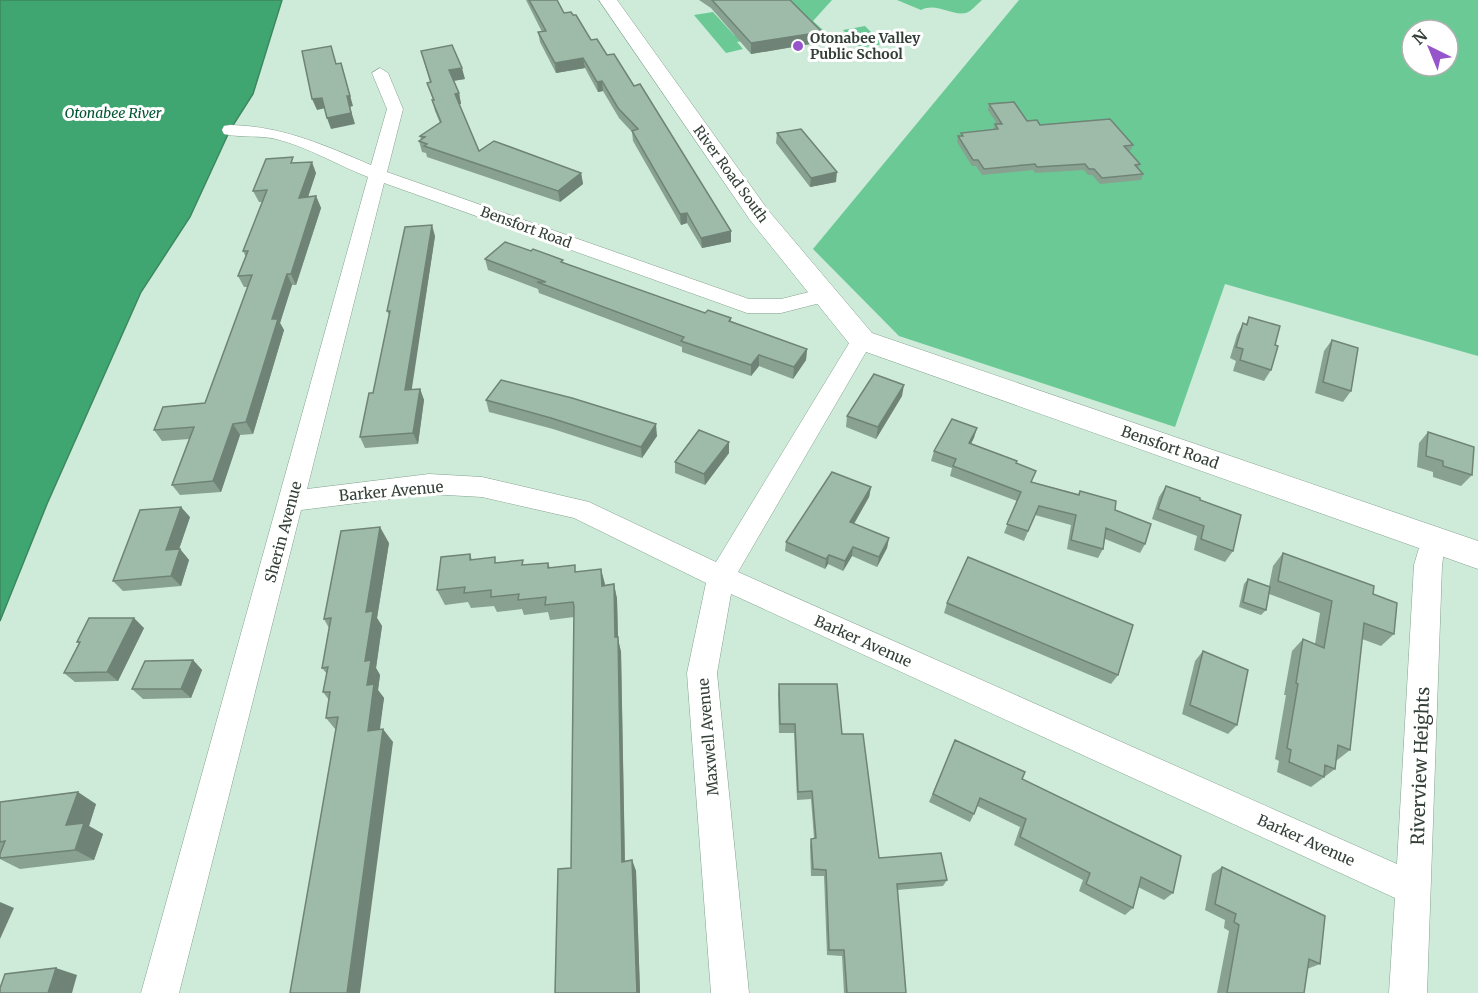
<svg xmlns="http://www.w3.org/2000/svg" width="1478" height="993" font-family="Merriweather,serif">
  <rect width="100%" height="100%" fill="#cdebd8"/>
  <!-- green -->
  <g fill="#6bc995" fill-rule="evenodd">
    <path d="M774,0h58l-19,21 22,20 -13,1z"/>
    <path d="M897,0h85c-5,4 -10,11 -16,13 -15,3 -29,-11 -45,-3z"/>
    <path d="M1019,0h459v356l-253,-72 -50,143 -276,-91 -86,-87zM1412,30h36v36h-36z"/>
    <path d="M713,12l21,23 14,5 -11,2 6,7 -17,4 -32,-38z"/>
    <path d="M865,26l12,12 6,-1 6,6 -30,5 -16,-18z"/>
  </g>
  <!-- water -->
  <path fill="#40a671" stroke="#3c8760" stroke-width="1.5" d="M0,0h282l-29,94 -23,36 -40,87 -49,75 -94,212 -47,117z"/>
  <g fill="none" stroke-linecap="round" stroke-linejoin="round">
    <!-- street casing -->
    <g stroke="#85a290" stroke-width="1">
      <path id="street" d="M380,68l8,5 15,36 -16,63 362,127h32l44,-11 7,2 3,5 -3,5 -51,13h-34l-363,-130 -77,306 122,-15 53,3 107,25 127,60 138,-227 8,-2 8,2 3,5 -135,232 659,292 17,-299 10,-34 9,-3 9,3 4,8 -4,26 -15,428h-38l6,-95 -664,-304 -14,79 32,320h-38l-24,-320 19,-90 -132,-65 -92,-21 -53,-3 -128,16 -122,483h-38l227,-816c-31,-12 -60,-30 -92,-38 -17,-4 -35,-1 -52,-5l-2,-4 2,-4 6,-1c52,1 94,20 141,40l16,-56 -15,-36z"/>
    </g>
    <!-- secondary casing -->
    <g stroke="#85a290" stroke-width="1">
      <path id="secondary" d="M599,0h18l151,210 104,123 606,208v28l-626,-222 -102,-127z"/>
    </g>
    <!-- street -->
    <use href="#street" fill="#fff" fill-rule="evenodd"/>
    <!-- secondary -->
    <use href="#secondary" fill="#fff" fill-rule="evenodd"/>
  </g>
  <!-- wall -->
  <g fill="#88a191">
    <path d="M526,0h31l7,13 27,27 16,15 27,31 97,145v11l-29,6 -15,-25 -6,2 -48,-84 -1,-9 -13,-14 -16,-27 -5,1 -13,-24 -29,5 -16,-31 -2,-10h4z"/>
    <path d="M699,0h91l32,32v10l-71,12 -40,-46z"/>
    <path d="M421,51l44,28 -12,2 6,12 2,11h-2l20,47 102,22 2,11 -23,18 -133,-45 -1,-4 -4,-1 -3,-11 2,-1 -1,-4 20,-13 -5,-12 -3,-11h1l-6,-17 3,-1z"/>
    <path d="M989,104l38,17 13,4 93,20 -3,6h-2l12,13 -2,5 5,5 -2,6 -41,4 -8,-9h-4l-4,-5 -49,3 -2,-3 -51,5 -6,-9h-4l-15,-24 1,-6h3v-3l32,-3 2,-6h2l-9,-14z"/>
    <path d="M777,133l59,49 -26,5 -34,-44z"/>
    <path d="M295,163l21,10 -8,24 8,-1 5,12 -25,77h-4l-12,38 4,7 -31,104 -13,1 -19,57 -41,3 -8,-10 17,-46 -27,2 -8,-11 51,-27 43,-116h-4l-6,-11 8,-19 -3,-6 19,-49h-3l-6,-11z"/>
    <path d="M435,236l-24,154 9,-1 4,11 -6,44 -53,4 -5,-11 13,-44 16,-78 -2,-4z"/>
    <path d="M531,251l174,62 26,5v3l76,28 -1,11 -13,19 -34,-13 -8,10 -69,-24v-5l-143,-54 -1,-4 -50,-19 -3,-11z"/>
    <path d="M1249,317l26,28 -4,25 -7,11 -31,-10 3,-10 -6,-3 7,-23 6,-12 3,1z"/>
    <path d="M1332,340l19,51 -8,11 -28,-9 9,-42z"/>
    <path d="M902,396l-26,43 -30,-12 1,-11z"/>
    <path d="M486,400l171,36 -15,22 -89,-29 -64,-17z"/>
    <path d="M977,428l-6,16 45,19 16,19 46,12 2,-3 35,19 30,34 -5,9 -35,-14 -2,10 -5,9 -31,-9 4,-24 -36,-10 -11,26 -20,-8 13,-32 -67,-25 2,-8 -21,-7 3,-10z"/>
    <path d="M1428,432l44,43 -11,11 -28,-9v-5l-16,-5 2,-24z"/>
    <path d="M729,442v11l-24,32 -30,-12v-11z"/>
    <path d="M1166,486l67,65 -8,11 -31,-12 3,-14 -45,-17 7,-22z"/>
    <path d="M871,487l-2,10 -15,27 35,14 -2,10 -10,19 -25,-11 -9,15 -15,-7 -3,5 -40,-18 1,-9z"/>
    <path d="M190,517l-11,32h1l9,11 -8,26 -58,5 -10,-10z"/>
    <path d="M389,543l-12,75 5,8 -6,42 4,7 -2,15 6,8 -5,31 14,13 -57,-12 -10,-12 3,-18 -6,-8 4,-18 -5,-6 7,-40 -5,-9z"/>
    <path d="M1283,553l90,41 21,40 -13,12 -19,-7 -12,111 -14,11 -1,8 -24,18 -34,-15 2,-11 -4,-2 11,-64h-2l8,-44 11,-12 12,5 5,-31 -51,-19 -3,16 -5,5 -22,-8 5,-23 4,-5 21,7 4,-20z"/>
    <path d="M470,554l2,6 26,3 26,2 24,-2 2,5 26,4 29,13 9,-1 3,15 1,40 3,13 4,209 7,-1 4,11 4,122h-85l16,-125 3,-251 -24,3 -2,-8 -24,3 -2,-6 -25,3 -3,-6 -23,2 -3,-6 -23,3 -8,-15z"/>
    <path d="M947,603l171,72 -7,9 -167,-71z"/>
    <path d="M144,628l-26,53 -43,1 -11,-9 15,-30 -2,-1z"/>
    <path d="M1203,651l34,74 -9,9 -46,-20 13,-53z"/>
    <path d="M193,660l9,10 -11,28 -48,1 -11,-10z"/>
    <path d="M779,684l63,50 37,124 68,22 -4,6 -46,4 9,103h-62l-2,-37 -15,-1 -3,-79h-13l-1,-30 1,-7 3,-1 -3,-39 -14,1 -3,-67h-15l-1,-40z"/>
    <path d="M955,740l67,39 151,114 -9,7 -26,-13 -5,21 -8,7 -46,-24 4,-11 -69,-35 6,-18 -43,-21 -3,8 -4,8 -41,-20z"/>
    <path d="M0,802l96,2 -7,22 14,8 -9,26 -74,9 -20,-10z"/>
    <path d="M1222,867l98,97 -13,5 -3,24h-87l12,-62 -5,-3 1,-8 -20,-10 7,-36z"/>
  </g>
  <!-- shaded-wall -->
  <g fill="#6f8376">
    <path d="M822,32v10l-71,12v-11z"/>
    <path d="M583,58l2,10 -29,5 -1,-10z"/>
    <path d="M341,63l12,43 -3,1 5,17 -24,5 -4,-11 20,-22z"/>
    <path d="M462,68l3,11 -13,2 -3,-11z"/>
    <path d="M602,81l1,10 -5,1 -1,-10z"/>
    <path d="M459,93l2,11 -4,1 -2,-11z"/>
    <path d="M322,98l4,10 -9,2 -5,-11z"/>
    <path d="M312,162l4,11 -12,36 -5,-11z"/>
    <path d="M837,172l-1,10 -26,5 1,-9z"/>
    <path d="M581,173l2,11 -23,18 -2,-11z"/>
    <path d="M316,196l5,12 -25,77 -5,-11z"/>
    <path d="M687,213v10l-6,2 -1,-11z"/>
    <path d="M432,225l3,11 -25,165 -5,-11z"/>
    <path d="M731,231v11l-29,6 -1,-10z"/>
    <path d="M287,274l5,11 -12,38 4,7 -31,104 -7,-12 26,-103z"/>
    <path d="M807,349l-1,11 -13,19 1,-12z"/>
    <path d="M759,355v11l-8,10v-11z"/>
    <path d="M904,385l-2,11 -26,43 2,-12z"/>
    <path d="M420,389l4,11 -6,44 -5,-11z"/>
    <path d="M233,424l7,11 -19,57 -8,-11z"/>
    <path d="M656,424l1,12 -15,22 -1,-11z"/>
    <path d="M977,428l-3,10 -8,15 3,-10z"/>
    <path d="M729,442v11l-24,32 -1,-11z"/>
    <path d="M871,487l-2,10 -20,35 1,-10z"/>
    <path d="M181,507l9,10 -15,44 -9,-11z"/>
    <path d="M380,527l9,16 -12,75 5,8 -6,42 4,7 -2,15 6,8 -6,46 -10,-13 -1,-46 -2,-24 1,-49z"/>
    <path d="M889,538l-2,10 -10,19 2,-10z"/>
    <path d="M853,547l-1,9 -9,15 2,-10z"/>
    <path d="M180,549l9,11 -8,26 -10,-10z"/>
    <path d="M829,555l-1,9 -3,5 1,-10z"/>
    <path d="M601,569l4,15v17l-3,-15z"/>
    <path d="M614,584l3,15 1,40 3,13 4,220 -3,-10z"/>
    <path d="M134,618l10,10 -26,53 -11,-9z"/>
    <path d="M193,660l9,10 -11,28 -10,-9z"/>
    <path d="M383,729l10,13 -33,251h-13z"/>
    <path d="M78,792l18,12 -7,22 14,8 -9,26 -19,-10 -9,-25z"/>
    <path d="M632,860l4,11 4,122h-3z"/>
    <path d="M0,902l14,6 -14,31z"/>
    <path d="M56,968l21,7 -5,18h-24z"/>
  </g>
  <!-- building -->
  <g fill="#9ebba9" stroke="#6f8376" stroke-width="1.5">
    <path d="M529,0h28l7,13 7,-1 2,3h3l15,25 6,-1 10,16 7,-1 20,32 6,-2 91,147 -30,7 -14,-25 -7,1 -48,-83 6,-2 -20,-21 -16,-27 -5,1 -14,-24 -28,5 -17,-31 8,-1z"/>
    <path d="M712,0h78l32,32 -71,11z"/>
    <path d="M452,45l10,23 -13,2 10,23 -4,1 24,57 15,-10 87,32 -23,18 -134,-45 3,-2 -8,-3 6,-4 -5,-1 21,-14 -9,-22h2l-7,-17 4,-1 -10,-31z"/>
    <path d="M331,46l5,18 5,-1 9,33h-3l4,17 -24,5 -5,-20 -10,1 -10,-48z"/>
    <path d="M1014,102l13,19 10,-1 3,5 70,-6 23,26 -9,1 16,18 -5,1 8,9 -41,4 -8,-9h-5l-4,-5 -48,3 -2,-3 -51,5 -6,-9h-5l-15,-24h5l-2,-3 37,-4 -3,-5h7l-13,-20z"/>
    <path d="M801,129l36,43 -26,6 -34,-45z"/>
    <path d="M293,157l-2,6 21,-1 -13,36 17,-2 -25,78h-4l-15,45h6l-32,103 -13,2 -20,57 -41,4 22,-58 -40,3 9,-23 42,-4 47,-128 -14,1 10,-25h-5l24,-61 -14,1 13,-32z"/>
    <path d="M432,225l-27,165 15,-1 -7,44 -53,4 9,-44h4l17,-82h-3l18,-84z"/>
    <path d="M505,242l26,9 2,-2 30,11 -2,2 144,51 3,-3 23,8 -2,3 78,28 -13,18 -35,-12 -8,10 -70,-24 3,-4 -147,-55h9l-61,-23z"/>
    <path d="M1249,317l31,9 -5,19 3,1 -7,24 -31,-10 3,-11 -7,-2 7,-24 4,2z"/>
    <path d="M1332,340l26,8 -7,43 -28,-9z"/>
    <path d="M874,374l30,11 -26,42 -31,-11z"/>
    <path d="M501,380l71,18 84,26 -15,23 -90,-29 -65,-18z"/>
    <path d="M952,419l25,9 -8,15 48,18 -1,2 20,8 -5,11 48,13 1,-4 36,10 -1,9 36,14 -6,20 -39,-16 -3,21 -32,-9 5,-25 -37,-9 -11,25 -21,-7 14,-32 -68,-26 3,-7 -22,-8z"/>
    <path d="M699,430l30,12 -25,32 -29,-12z"/>
    <path d="M1428,432l46,15 -2,28 -29,-9v-5l-17,-5z"/>
    <path d="M832,472l39,15 -21,35 39,16 -10,19 -26,-10 -8,14 -16,-6 -3,4 -40,-17z"/>
    <path d="M1166,486l34,12v2l41,15 -8,36 -32,-12 3,-13 -46,-17z"/>
    <path d="M181,507l-15,43 14,-1 -9,27 -58,5 27,-71z"/>
    <path d="M380,527l-14,85 7,-1 -8,50 6,-1 -4,25 7,-1 -6,47 15,-2 -36,264h-57l48,-276 -12,1 4,-26h-7l5,-25 -6,1 9,-50 -7,1 17,-88z"/>
    <path d="M1283,553l91,33 -1,8 24,9 -3,31 -30,-11 -14,127 -12,-5 -3,24 -10,-4 -1,12 -35,-15 2,-12 -4,-2 11,-64 -2,-1 7,-44 21,9 8,-47 -54,-20z"/>
    <path d="M470,554v6l25,-3v6l28,-3 -1,5 26,-2v5l27,-3v7l26,-3 1,17 12,-2 1,53h3l4,225 10,-2 5,133h-82l3,-124 13,-1 3,-262 -1,-4 -28,3 1,-8 -28,3 1,-6 -28,3v-7l-27,3 1,-6 -28,3 4,-33z"/>
    <path d="M968,557l165,68 -15,50 -171,-72z"/>
    <path d="M1248,579l22,8 -4,23 -23,-8z"/>
    <path d="M89,618h45l-27,54 -43,1 16,-31h-3z"/>
    <path d="M1203,651l45,19 -11,55 -47,-20z"/>
    <path d="M193,660l-12,29h-49l13,-28z"/>
    <path d="M779,684h58l5,50h21l16,124 62,-5 6,27 -50,4 9,109h-59l-3,-43h-15l-3,-80 -13,-1 -2,-30 5,-1 -4,-47 -14,1 -3,-68h-15z"/>
    <path d="M955,740l70,32 -3,7 159,77 -8,37 -32,-16 -8,31 -47,-24 4,-11 -70,-36 6,-18 -46,-21 -6,16 -41,-20z"/>
    <path d="M78,792l-12,33 18,-2 -9,27 -75,8v-4l5,-13 -5,1v-40z"/>
    <path d="M1222,867l103,49 -5,48 -11,-5 -5,34h-77l12,-68 -5,-3 2,-8 -21,-10z"/>
    <path d="M56,968l-8,25h-48v-5l5,-14z"/>
  </g>
  <!-- markers -->
  <circle fill="#9655ca" stroke="#fff" stroke-width="2" cx="798" cy="46" r="6"/>
  <g text-anchor="middle" dominant-baseline="central" stroke-width="6" stroke-linejoin="round" paint-order="stroke">
    <!-- far-poi labels -->
    <g font-size="14" font-weight="bold" fill="#333f37" stroke="#fff" text-anchor="start">
      <text x="810" y="38">Otonabee Valley<tspan x="810" dy="16">Public School</tspan></text>
    </g>
    <!-- far-water labels -->
    <g font-size="14" font-style="italic" fill="#015431" stroke="#fff">
      <text x="113" y="113">Otonabee River</text>
    </g>
    <!-- far-street labels -->
    <g font-size="14" fill="#333f37" stroke="#fff">
      <text transform="translate(731 174) rotate(54)">River Road South</text>
      <text transform="translate(526 227) rotate(20)">Bensfort Road</text>
    </g>
    <!-- street labels -->
    <g font-size="15" fill="#333f37" stroke="#fff">
      <text transform="translate(1170 447) rotate(19)">Bensfort Road</text>
      <text transform="translate(391 491) rotate(-5)">Barker Avenue</text>
      <text transform="translate(283 532) rotate(-75)">Sherin Avenue</text>
      <text transform="translate(863 641) rotate(24)">Barker Avenue</text>
      <text transform="translate(708 737) rotate(-95)">Maxwell Avenue</text>
      <text transform="translate(1306 840) rotate(24)">Barker Avenue</text>
    </g>
    <!-- near-street labels -->
    <g font-size="18" fill="#333f37" stroke="#fff">
      <text transform="translate(1420 766) rotate(-88)">Riverview Heights</text>
    </g>
  </g>
  <!-- north arrow -->
  <g transform="translate(1430 48) rotate(317)"><circle r="28" fill="#ffffff" stroke="#adb2af" stroke-width="1.5"/>
  <path d="M0-4.5L10 22L0 15L-10 22Z" fill="#9655ca"/>
  <text y="-9" font-size="16" font-weight="bold" text-anchor="middle" fill="#333f37">N</text>
  </g>
</svg>
